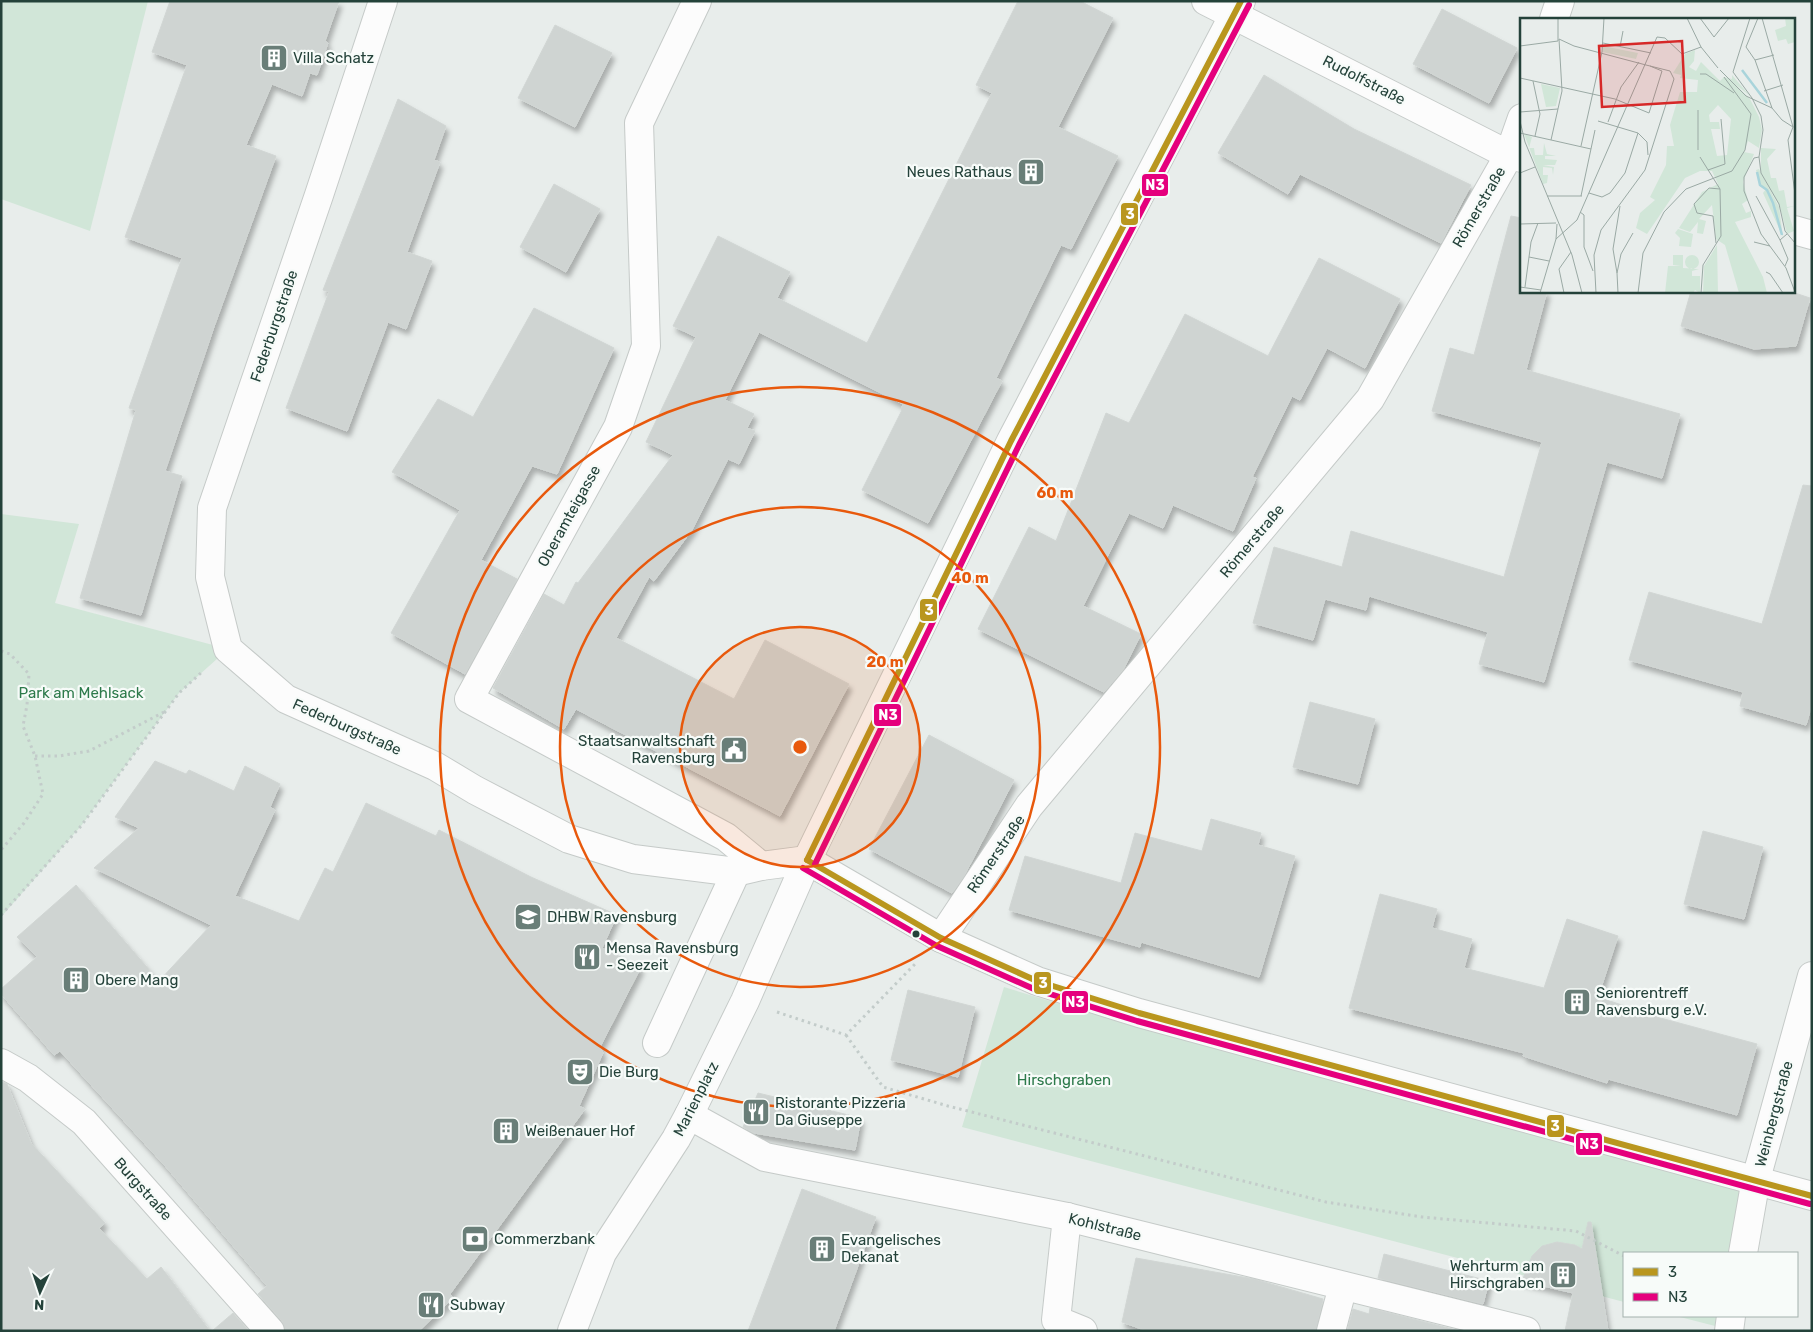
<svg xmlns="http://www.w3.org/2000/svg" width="1813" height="1332" font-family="Rubik,sans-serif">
  <defs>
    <filter id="shadow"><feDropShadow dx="3" dy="5.5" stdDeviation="2.5" flood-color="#0004"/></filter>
  </defs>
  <rect width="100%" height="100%" fill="#e8edeb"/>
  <!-- green -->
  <g fill="#d1e6d8">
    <path d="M1,1h147l-58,230 -89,-32z"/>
    <path d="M1,514l78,10 -24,79 173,46 -49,44 -98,133 -80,91z"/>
    <path d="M1004,987l52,16 689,184 -12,66h-109v49l-662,-175z"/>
    <path d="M1676,1316h45l-2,11z"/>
  </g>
  <!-- building -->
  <g fill="#cfd4d2" stroke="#d1d6d4" filter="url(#shadow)">
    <path d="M170,1h169l-14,40 3,2 -11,32 -7,-2 -8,23 -30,-12 -26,61 30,11 -61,168 -50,147 17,5 -41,139 -61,-17 56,-188 -7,-2 53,-150 -57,-21 62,-172 -35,-13z"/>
    <path d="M1018,1h62l33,17 -55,109 60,29 -47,93 -10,-4 -65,133 6,3 -74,142 -66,-33 40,-80h-1l2,-6 -144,-72 -34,68 29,14 -7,14 8,3 -16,33 -11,-5 -36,71 -38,51 -5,-4 -33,61 118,61 31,-59 84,44 -69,132 -204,-107 -12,20 -71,-41 51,-94 20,11 12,-23 2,1 95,-128 -27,-13 50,-105 -23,-11 45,-90 72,36 -13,26 90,45 125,-250 -16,-8z"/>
    <path d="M1442,9l75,39 -28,55 -76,-39z"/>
    <path d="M555,25l57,28 -37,74 -57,-29z"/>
    <path d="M1264,75l90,54 117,56 -30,58 -141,-69 -12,20 -70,-41z"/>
    <path d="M398,99l48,27 -12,34 6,2 -33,90 25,9 -26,68 -18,-7 -41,109 -61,-23 43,-116 -6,-2z"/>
    <path d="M554,184l46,25 -34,63 -46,-25z"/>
    <path d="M1511,216l11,2v73h25l-21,79 154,44 -18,64 -55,-16 -63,220 -65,-18 9,-32 -119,-36 -3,14 -41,-11 -12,41 -60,-17 21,-76 68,20 9,-36 153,46 38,-135 -110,-31 18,-63 24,7z"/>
    <path d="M1319,258l81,41 -35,69 -38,-20 -27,52 -8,-4 -40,81 4,1 -23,53 -60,-26 -10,23 -34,-15 -46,93 58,28 -18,36 -19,22 -126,-63 51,-102 27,14 50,-128 23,10 56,-109 83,42z"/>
    <path d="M1691,291h98l21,7 -14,48 -42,3 -73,-23z"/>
    <path d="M534,308l80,40 -57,126 -25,-8 -51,94 36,19 -52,95 -74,-41 69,-123 -68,-38 46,-73 35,18z"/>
    <path d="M1803,485l9,1v218l-6,21 -66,-19 3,-14 -114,-32 20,-68 113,32z"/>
    <path d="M1310,702l65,17 -17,65 -65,-17z"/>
    <path d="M929,735l85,45 -51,98 -11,15 -83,-44z"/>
    <path d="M155,761l31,13 3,-4 45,21 11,-25 35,18 -10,23 5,3 -40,86 64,25 26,-53 8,4 33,-69 70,33 3,-6 92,47 86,38 -15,33 39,19 -41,80 3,6 -24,53 6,3 -135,185 3,4 -34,33h-134l-3,-10 -24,-27 9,-8 -101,-119 -106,-116 -6,4 -53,-61v-5l36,-32 -20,-20 59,-52 83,96 52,-56 -117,-57 45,-40 -24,-11z"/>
    <path d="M1211,819l50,14 -3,12 37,11 -36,121 -118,-35 -1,5 -131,-37 16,-54 96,27 14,-50 67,18z"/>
    <path d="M1703,831l60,16 -19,72 -60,-15z"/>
    <path d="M1380,894l57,15 -5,19 40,11 -8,29 80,20 23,-69 51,17 -20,61 33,11v2l126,34 -20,71 -129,-36 -1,4 -84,-27 1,-3 -175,-45z"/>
    <path d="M908,990l67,17 -17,70 -67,-17z"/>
    <path d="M1,1081l6,3 24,59 74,80 -6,5 48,51 14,-12 49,64h-209z"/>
    <path d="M758,1093l103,25 -6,32 -101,-17 -11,-6z"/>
    <path d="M802,1189l74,28 -42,114h-86z"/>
    <path d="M1588,1222h3l17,109h-43l8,-38 -51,-12 10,-25 10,-10 15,-4 18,3 7,4z"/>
    <path d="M1384,1254l105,27 -6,23 -105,-26z"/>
    <path d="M1136,1258l118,21 69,20 -7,32h-169l-25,-9z"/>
    <path d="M1370,1308l90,23h-113l6,-22 16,5z"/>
    <path d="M233,1313l16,18h-37z"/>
  </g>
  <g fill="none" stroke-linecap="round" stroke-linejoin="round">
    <!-- minor casing -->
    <g stroke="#c5cac8" stroke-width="30">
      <g id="minor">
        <path d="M383,1l-64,194 -107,313 -2,69 18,72 58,50 149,67 40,24 94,49 64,20 103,13 25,-6 46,-6"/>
        <path d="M697,1l-58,122 7,223 -28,81 -149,272 257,138 35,29"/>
        <path d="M1206,1l303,154 13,3"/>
        <path d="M1554,19l6,-18"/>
        <path d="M1794,230l18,5"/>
        <path d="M807,860l134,78 96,43 102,32 673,183"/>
        <path d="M941,938l88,-132 341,-407 139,-244 13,-37"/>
        <path d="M657,1043l79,-171"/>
        <path d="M1,1063l27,15 56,44 186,209"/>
        <path d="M689,1115l76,42 302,60 459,114"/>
        <path d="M1067,1217l-11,103 27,11"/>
        <path d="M1743,1253l13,-74 56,-203"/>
        <path d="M572,1331l30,-78 74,-114 13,-24 56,-114 62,-141 204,-419 230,-440"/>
        <path d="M1331,1331l12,-45"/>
        <path d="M1729,1331l2,-15"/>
      </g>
    </g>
    <!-- path -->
    <g stroke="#c3ccca" stroke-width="3" stroke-dasharray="2.5 4" stroke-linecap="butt">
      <path d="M1,651l9,3 19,20 -2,31 -4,21 12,30 8,38 -19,29 -23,27"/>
      <path d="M35,756h24l30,-5 77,-40"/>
      <path d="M1,915l80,-89 98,-133 24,-22"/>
      <path d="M777,1012l69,23 70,-72"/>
      <path d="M846,1035l37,52 65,19 378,96 96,15 154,14 48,25"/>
    </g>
    <!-- minor -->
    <use href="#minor" stroke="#fcfcfc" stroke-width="28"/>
    <!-- bus-1 casing -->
    <g stroke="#f7fbf9" stroke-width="10">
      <g id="bus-1">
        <path d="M807,860l134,78 96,43 102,32 673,183"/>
        <path d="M807,860l204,-419 230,-440"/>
      </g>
    </g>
    <!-- bus-2 casing -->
    <g stroke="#f7fbf9" stroke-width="10">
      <g id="bus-2">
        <path d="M815,864l204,-419 230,-440"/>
        <path d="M803,868l134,78 97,43 103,32 673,183"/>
      </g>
    </g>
    <!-- bus-1 -->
    <use href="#bus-1" stroke="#b9961e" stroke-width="6"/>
    <!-- bus-2 -->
    <use href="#bus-2" stroke="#e5007d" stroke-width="6"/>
  </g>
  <!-- distance rings -->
  <circle cx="800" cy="747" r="120" fill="#e8590c" fill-opacity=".12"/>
  <g fill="none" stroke="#e8590c" stroke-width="2.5">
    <circle cx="800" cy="747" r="120"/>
    <circle cx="800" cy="747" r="240"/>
    <circle cx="800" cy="747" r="360"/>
  </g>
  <!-- icons -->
  <defs>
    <g id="building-square" transform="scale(1.4375)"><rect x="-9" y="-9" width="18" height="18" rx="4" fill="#697e78" stroke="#f7fbf9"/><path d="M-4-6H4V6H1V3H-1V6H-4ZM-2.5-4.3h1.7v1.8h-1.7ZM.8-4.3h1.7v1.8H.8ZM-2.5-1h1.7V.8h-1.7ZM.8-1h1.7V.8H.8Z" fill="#fff"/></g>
    <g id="civic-square" transform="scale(1.4375)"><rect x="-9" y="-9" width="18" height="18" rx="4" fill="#697e78" stroke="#f7fbf9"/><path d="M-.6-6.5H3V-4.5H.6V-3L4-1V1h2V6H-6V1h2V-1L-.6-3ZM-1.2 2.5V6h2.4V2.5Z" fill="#fff"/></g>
    <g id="university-square" transform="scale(1.4375)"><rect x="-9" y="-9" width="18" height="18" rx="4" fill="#697e78" stroke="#f7fbf9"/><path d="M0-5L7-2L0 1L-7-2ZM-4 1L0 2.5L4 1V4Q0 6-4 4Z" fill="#fff"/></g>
    <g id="restaurant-square" transform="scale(1.4375)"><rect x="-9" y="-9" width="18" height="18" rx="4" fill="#697e78" stroke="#f7fbf9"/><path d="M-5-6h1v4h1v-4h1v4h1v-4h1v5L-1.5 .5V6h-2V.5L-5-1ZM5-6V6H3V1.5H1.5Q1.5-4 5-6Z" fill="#fff"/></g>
    <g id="theatre-square" transform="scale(1.4375)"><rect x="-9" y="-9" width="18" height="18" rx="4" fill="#697e78" stroke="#f7fbf9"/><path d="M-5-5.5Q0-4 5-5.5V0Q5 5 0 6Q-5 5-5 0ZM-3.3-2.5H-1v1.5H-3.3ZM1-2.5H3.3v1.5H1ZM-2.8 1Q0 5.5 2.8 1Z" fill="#fff"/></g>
    <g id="bank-square" transform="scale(1.4375)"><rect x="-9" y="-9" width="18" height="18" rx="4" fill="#697e78" stroke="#f7fbf9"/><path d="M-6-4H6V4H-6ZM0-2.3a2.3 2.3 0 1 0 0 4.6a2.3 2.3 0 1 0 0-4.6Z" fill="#fff"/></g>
  </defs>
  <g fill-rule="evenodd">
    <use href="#building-square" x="274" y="58"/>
    <use href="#building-square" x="1031" y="172"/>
    <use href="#civic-square" x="734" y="750"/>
    <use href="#university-square" x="528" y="917"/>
    <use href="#restaurant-square" x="587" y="957"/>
    <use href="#building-square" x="76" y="980"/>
    <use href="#building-square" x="1577" y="1002"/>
    <use href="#theatre-square" x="580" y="1072"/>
    <use href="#restaurant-square" x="756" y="1112"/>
    <use href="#building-square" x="506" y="1131"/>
    <use href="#bank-square" x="475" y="1239"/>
    <use href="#building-square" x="822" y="1249"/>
    <use href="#building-square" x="1563" y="1275"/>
    <use href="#restaurant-square" x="431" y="1305"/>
  </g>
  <!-- markers -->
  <circle fill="#24423a" stroke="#f7fbf9" stroke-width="2" cx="916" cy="934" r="4.5"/>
  <g text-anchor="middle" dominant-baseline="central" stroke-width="4.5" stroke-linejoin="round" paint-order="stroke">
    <!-- poi labels -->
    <g font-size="15" fill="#24423a" stroke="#f7fbf9" text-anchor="start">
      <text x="293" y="58">Villa Schatz</text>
      <text x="1012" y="172" text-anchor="end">Neues Rathaus</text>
      <text x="715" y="741" text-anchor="end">Staatsanwaltschaft<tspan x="715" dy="17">Ravensburg</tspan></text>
      <text x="547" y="917">DHBW Ravensburg</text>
      <text x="606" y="948">Mensa Ravensburg<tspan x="606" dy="17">- Seezeit</tspan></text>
      <text x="95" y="980">Obere Mang</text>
      <text x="1596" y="993">Seniorentreff<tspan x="1596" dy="17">Ravensburg e.V.</tspan></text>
      <text x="599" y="1072">Die Burg</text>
      <text x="775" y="1103">Ristorante Pizzeria<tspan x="775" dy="17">Da Giuseppe</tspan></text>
      <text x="525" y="1131">Weißenauer Hof</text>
      <text x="494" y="1239">Commerzbank</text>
      <text x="841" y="1240">Evangelisches<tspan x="841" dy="17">Dekanat</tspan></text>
      <text x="1544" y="1266" text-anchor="end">Wehrturm am<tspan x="1544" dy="17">Hirschgraben</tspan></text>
      <text x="450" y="1305">Subway</text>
    </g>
    <!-- street labels -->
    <g font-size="15" fill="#24423a" stroke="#f7fbf9">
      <text transform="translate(1364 80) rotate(27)">Rudolfstraße</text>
      <text transform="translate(1479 207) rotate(-60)">Römerstraße</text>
      <text transform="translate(274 326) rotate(-71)">Federburgstraße</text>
      <text transform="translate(569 516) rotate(-61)">Oberamteigasse</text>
      <text transform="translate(1252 541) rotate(-50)">Römerstraße</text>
      <text transform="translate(347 727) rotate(24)">Federburgstraße</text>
      <text transform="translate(996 854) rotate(-56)">Römerstraße</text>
      <text transform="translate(696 1099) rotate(-63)">Marienplatz</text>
      <text transform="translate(1774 1114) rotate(-75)">Weinbergstraße</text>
      <text transform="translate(143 1189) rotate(48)">Burgstraße</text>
      <text transform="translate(1105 1227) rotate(14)">Kohlstraße</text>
    </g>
    <!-- park labels -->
    <g font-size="15" fill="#2d7a4b" stroke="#f7fbf9">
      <text x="81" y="693">Park am Mehlsack</text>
      <text x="1064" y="1080">Hirschgraben</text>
    </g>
  </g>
  <!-- overview -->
  <g transform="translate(1520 18)">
    <rect width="275" height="275" fill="#e8edeb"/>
    <path d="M265,0h10v24l-7,2 -2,-5 -8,2 -3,-11 11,-4zM83,28l35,7 -2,6 -34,-7zM175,32l-1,11 -5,6 7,4 5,-9 19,19 4,-4 8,2v-4l18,21 -15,-12 15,15 9,18 3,13 -3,18 -11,-7 -4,11 10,2 -11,28 5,18 -6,4 4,9 5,-2v6l-16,5 28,55 4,16h-28l-14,-48 -9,-6 -4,-34 -13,14 7,2 -3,13 -6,-1 1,-11 -8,10 -11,-4 23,-36 16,-8 -6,-13h-12l-15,7 -38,56 -11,-6 4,-15 15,-13 -5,-3 16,-32 1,-19h7l-4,-21 10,-33h17l1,-12 -18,-2 1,-3 -8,-2 12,-19zM198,87l13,14 -4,36 -10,1 -6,-27h9l-1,-7h-9l-1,-7zM21,66l19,4 -4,18 -10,1zM4,116l8,3 -3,11h5l1,7h8l1,-12 3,11 9,2h-11v3l12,1 -2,5h-12l11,2 -1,8 -1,-7 -9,-1v8h5l-1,8 -4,1zM241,130l15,1 -9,10 4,19h5l3,13 5,-1 3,17 8,-1 -8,2 7,23 -7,3 -7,-27 -19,-34zM239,151l20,38 4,30 -20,-44 3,-4 -6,-3 -4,-16zM158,211l15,5 -2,13 -12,-1 1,-8 -5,-5zM197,227l1,48h-15l1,-27zM153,237h10v13l16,1 -7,2v5h8v17l-5,-3 -2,3h-28l3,-27h13l-8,-1zM165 244a7 7 0 1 1 14 0a7 7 0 1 1-14 0Z" fill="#d1e6d8" fill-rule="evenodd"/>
    <path fill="none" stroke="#a9d4db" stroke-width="2.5" d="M222,52l25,33M237,154l3,13 7,5 6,13 9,32"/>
    <path fill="none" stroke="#9aa9a4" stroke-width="1" d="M167,0l14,29 17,21M180,0l14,19 15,-19M230,0l-17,54 19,26 9,18 2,14 -4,27 2,16 18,31 6,27 10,12M238,0l-12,29 9,13 17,48M242,0l31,109M275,4v31M39,21l15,7 72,19M83,25l48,10M0,28l38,-5v-23M100,29l3,-16M235,42l19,-5M200,52l26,26 26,12 10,12 11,7M180,56h6l28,19M0,60l95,21 34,14 13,-42 -12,-5M13,63l7,33 -5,22M244,73l19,-6M178,92v40M0,94l38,-3M0,103l5,21 47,113 10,38M78,103l40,12 9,9 1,13M88,104l13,-35 18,-25M273,109l-5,13 7,54M0,115l71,16M31,122l11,-49 -3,-52M61,128l21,-94 2,-34M180,139l20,32M239,139l-5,1 -10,19v14l17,43 25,34 9,24M188,152l17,-6 -4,-45M0,155l15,-6M69,175l13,4 8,-4 15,-20 13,-40M27,178h35M61,178l14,-66M236,178l24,44M60,194l4,3v32l9,24M0,206l36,-1M36,221l1,-15M234,224l16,4M196,225l-3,-27 -16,-3 -3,-9 15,-16 11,1M9,239l20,4M265,248l3,-7 -8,-19 7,-6M246,254l4,2 13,19M97,255l-4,-24 7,-43M0,269l21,3M5,269l6,-45 7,-19M20,275l16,-54 21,-19 80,-183 8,1 17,16 19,-7M44,275l-5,-24 12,-17M76,275l-2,-38 7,-25 44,-60 29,-91 -4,-8 -24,-6M98,275l-1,-20 4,-19 12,-21M118,275l5,-40 21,-41 22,-23 46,-18 13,-21 6,-36 -27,-37M181,275l2,-28 18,-29 -1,-47"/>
    <path fill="#d62828" fill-opacity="0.15" stroke="#d62828" stroke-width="2.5" d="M162,23l3,61 -83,5 -3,-61z"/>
    <rect width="275" height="275" fill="none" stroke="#24423a" stroke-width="2.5"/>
  </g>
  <circle cx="800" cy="747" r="8" fill="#e8590c" stroke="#f7fbf9" stroke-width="2.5"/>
  <g font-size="15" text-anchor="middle" font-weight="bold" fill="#e8590c" stroke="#f7fbf9" stroke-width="4.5" stroke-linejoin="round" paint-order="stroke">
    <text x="1055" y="498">60 m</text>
    <text x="970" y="583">40 m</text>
    <text x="885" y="667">20 m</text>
  </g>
  <g stroke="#f7fbf9" stroke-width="2">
    <rect x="1141" y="173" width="28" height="24" rx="5" fill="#e5007d"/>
    <rect x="1120" y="202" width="19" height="24" rx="5" fill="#b9961e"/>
    <rect x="919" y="598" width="19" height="24" rx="5" fill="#b9961e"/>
    <rect x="873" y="703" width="29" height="24" rx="5" fill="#e5007d"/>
    <rect x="1033" y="971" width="19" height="24" rx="5" fill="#b9961e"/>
    <rect x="1061" y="990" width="28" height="24" rx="5" fill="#e5007d"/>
    <rect x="1546" y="1114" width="19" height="24" rx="5" fill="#b9961e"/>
    <rect x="1575" y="1132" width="28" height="24" rx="5" fill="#e5007d"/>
  </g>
  <g font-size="14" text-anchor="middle" font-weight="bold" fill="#fff">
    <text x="1155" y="190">N3</text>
    <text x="1130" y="219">3</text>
    <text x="929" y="615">3</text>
    <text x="888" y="720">N3</text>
    <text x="1043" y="988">3</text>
    <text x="1075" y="1007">N3</text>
    <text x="1555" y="1131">3</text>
    <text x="1589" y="1149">N3</text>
  </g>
  <!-- border -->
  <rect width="1813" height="1332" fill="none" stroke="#24423a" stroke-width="5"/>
  <!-- legend -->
  <rect x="1623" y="1252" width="175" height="65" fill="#f7fbf9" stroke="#a3b1ad"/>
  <rect x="1633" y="1268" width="25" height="8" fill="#b9961e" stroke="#a3b1ad"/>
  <text x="1668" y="1277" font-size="15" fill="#24423a">3</text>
  <rect x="1633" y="1293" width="25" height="8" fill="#e5007d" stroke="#a3b1ad"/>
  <text x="1668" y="1302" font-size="15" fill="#24423a">N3</text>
  <!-- north arrow -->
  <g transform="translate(40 1292) rotate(183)" stroke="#f7fbf9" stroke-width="4" paint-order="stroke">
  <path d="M0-4L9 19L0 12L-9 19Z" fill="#24423a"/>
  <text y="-8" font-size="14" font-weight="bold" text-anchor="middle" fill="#24423a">N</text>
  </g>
</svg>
